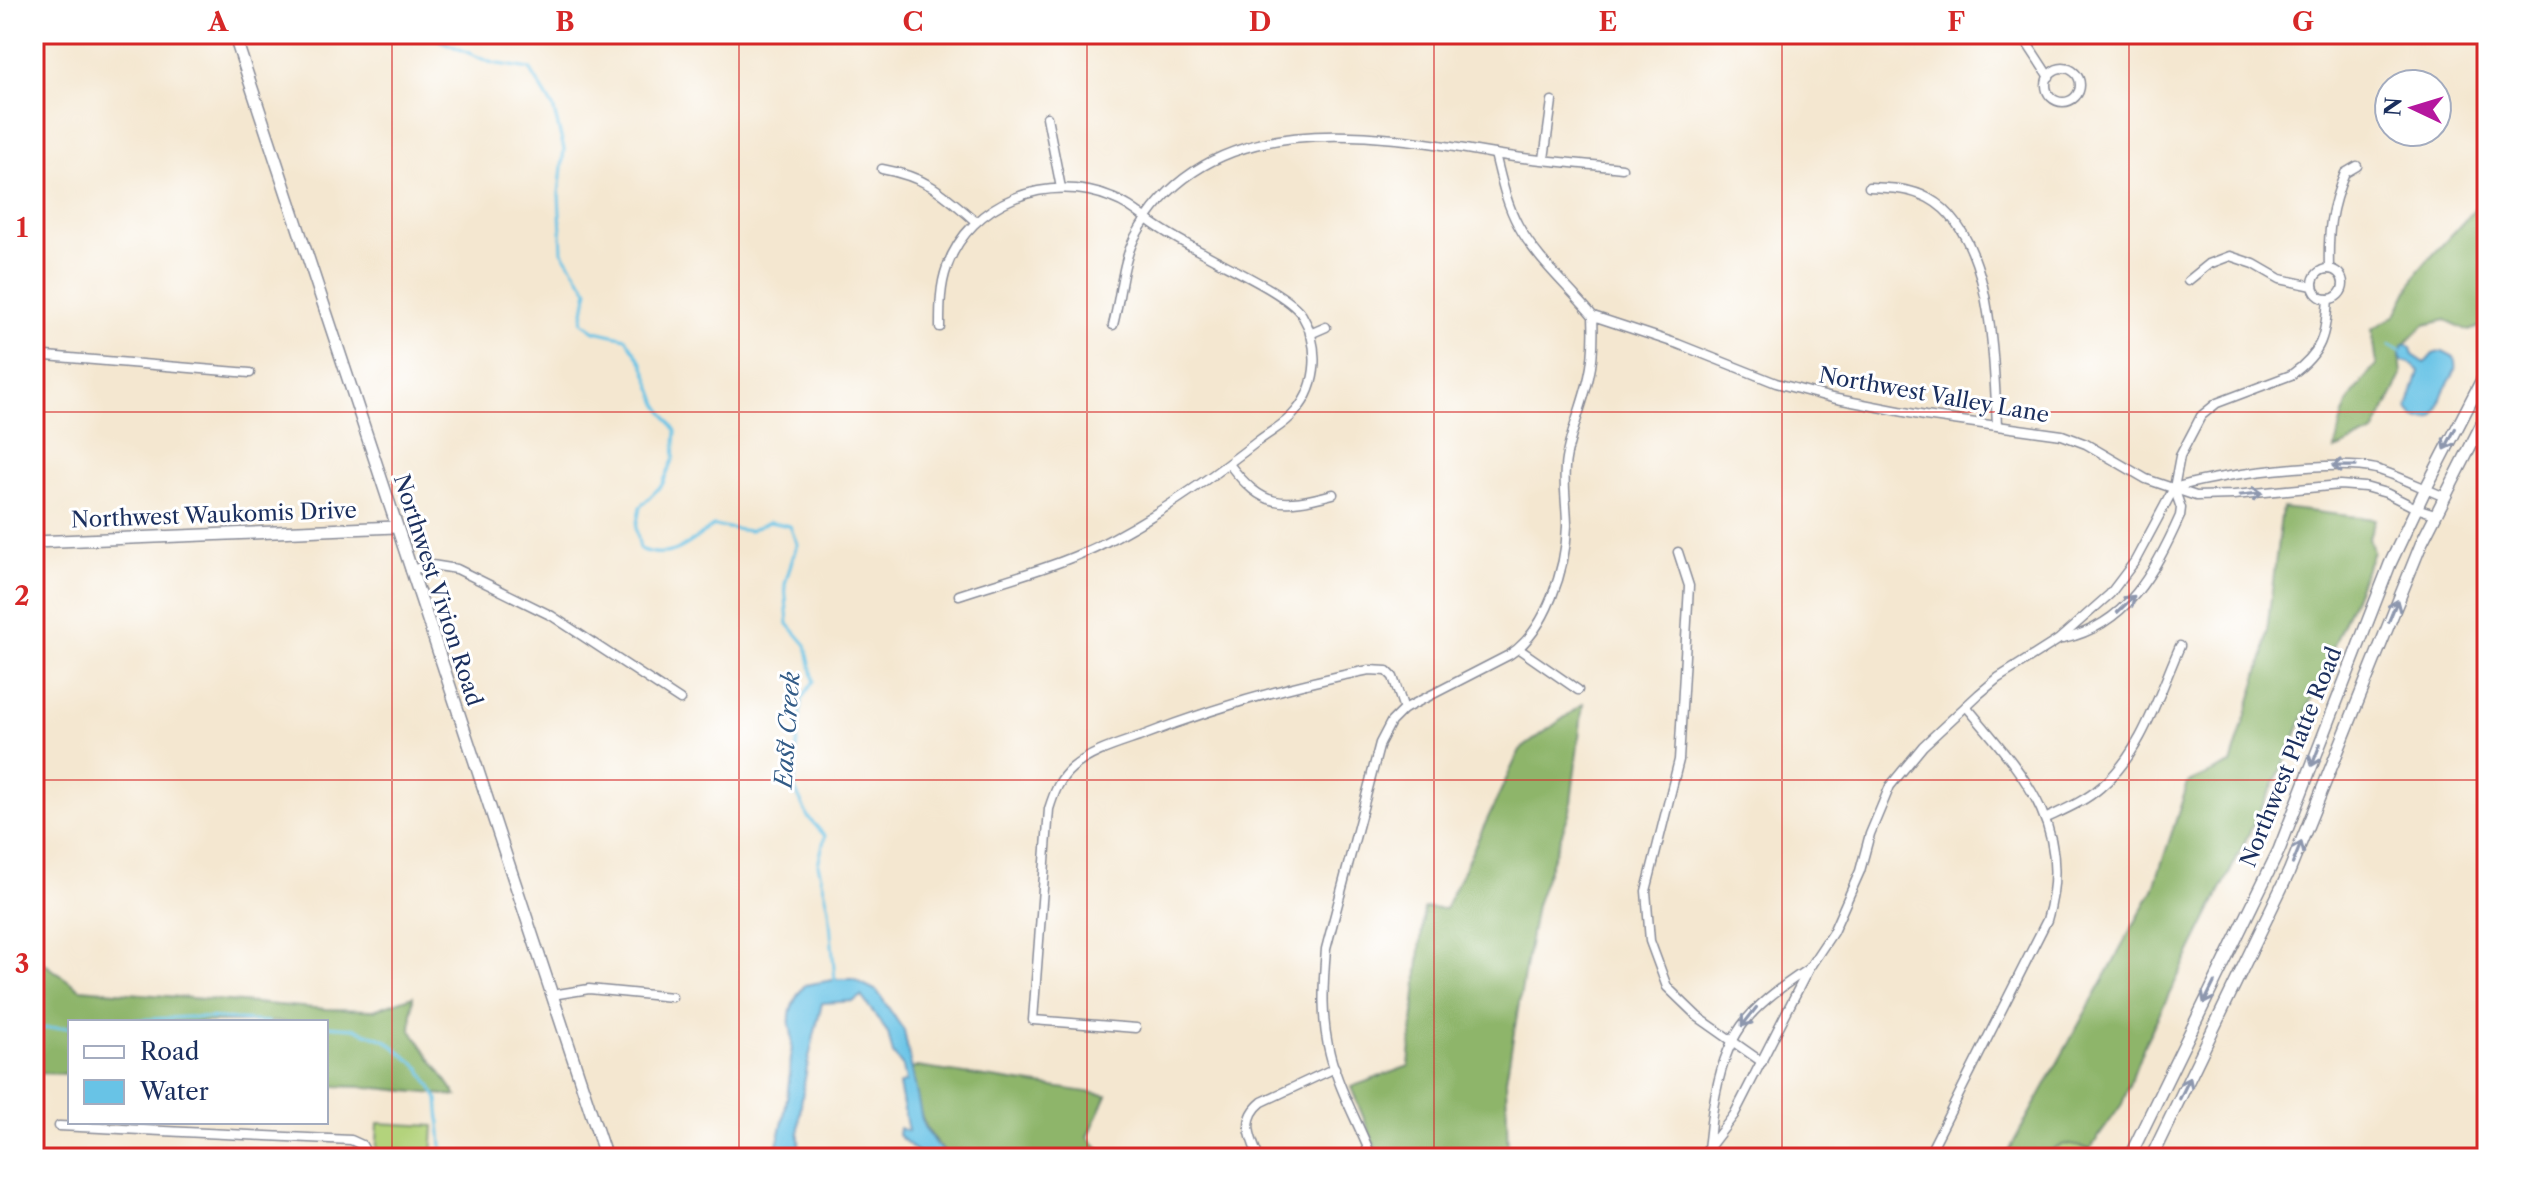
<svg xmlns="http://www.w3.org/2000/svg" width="2521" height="1192" font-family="'Libre Caslon Text',serif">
  <rect width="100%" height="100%" fill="#fff"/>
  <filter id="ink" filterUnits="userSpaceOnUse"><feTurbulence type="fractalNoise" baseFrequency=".0125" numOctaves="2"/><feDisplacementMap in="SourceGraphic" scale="16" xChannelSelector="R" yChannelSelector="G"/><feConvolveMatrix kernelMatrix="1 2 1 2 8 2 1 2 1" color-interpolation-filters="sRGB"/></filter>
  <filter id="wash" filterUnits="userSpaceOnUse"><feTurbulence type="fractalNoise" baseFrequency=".006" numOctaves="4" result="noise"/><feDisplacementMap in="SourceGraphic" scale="32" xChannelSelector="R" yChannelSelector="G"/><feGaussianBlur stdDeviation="1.8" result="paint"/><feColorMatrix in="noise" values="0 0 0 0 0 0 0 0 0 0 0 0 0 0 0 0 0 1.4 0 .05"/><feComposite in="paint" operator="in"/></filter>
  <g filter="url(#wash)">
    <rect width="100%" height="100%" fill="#f4e7d0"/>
    <!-- green -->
    <g fill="#b3d37b" stroke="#67816c" stroke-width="2">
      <path d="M378,1123l56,3 -2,32h-56z"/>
      <path d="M2066,1144l24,5 -7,9h-40l13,-11z"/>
    </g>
    <!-- forest -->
    <g fill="#8eb56b" stroke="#547264" stroke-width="2">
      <path d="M2487,196l-1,128 -17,7 -23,-11 -22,5 -21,21 -3,9 2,20 -28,58 -39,17c7,-42 13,-54 42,-85l-5,-36 24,-14 22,-44z"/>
      <path d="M2282,508l93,11 -6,18 4,15 -86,205 -142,286 -23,61 -32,45 -24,-5 -10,3 -13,11h-38l148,-268 35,-107 43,-19 33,-109z"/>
      <path d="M1583,704l-13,107 -34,94 -30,174 2,79h-128l-29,-71 58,-21 15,-158 21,1 75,-159z"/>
      <path d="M34,956l46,33 246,20 48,1 39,-14 -2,34 46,66 -91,-9 -40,-1v-64h-256v52l-36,-1z"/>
      <path d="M917,1067l190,28 -19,42 20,21h-157c-30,-27 -34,-51 -39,-89z"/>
    </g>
    <!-- water -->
    <g fill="#68c3e6" stroke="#4279a2" stroke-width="2">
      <path d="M2407,344l4,4 2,7 12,8 8,-9 10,-3 11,6c4,14 -1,18 -8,30 -11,17 -1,37 -31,31l-7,-9 11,-38 -9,-8 -8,-2 -2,-6 3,-9z"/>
      <path d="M839,979h14l24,12 27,40 19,94 13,20 15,13h-27l-26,-23 1,-7 9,3 -9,-46 7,-3 -3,-15 -10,-13 -5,-21 -27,-37 -7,5 -32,2c-10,41 -21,83 -23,125 -1,12 3,20 -4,30h-24c15,-28 19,-83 21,-115 1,-7 -1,-12 -2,-18 -2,-15 6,-29 15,-40z"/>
    </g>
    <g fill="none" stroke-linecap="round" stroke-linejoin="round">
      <!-- stream -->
      <g stroke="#68c3e6" stroke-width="3">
        <path d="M320,34h6"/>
        <path d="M436,34l3,6 53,23 38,6 23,38 11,42 -5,45 3,57 26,39 -6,32 13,9 31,7 17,26 15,40 18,27 -2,27 -12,27 -22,22 -4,21 4,21c31,13 48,-5 73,-23l36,5 20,-9 21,4 7,18 -12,40 3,40 18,21 8,36 -12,17 -7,63v28l13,28 17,19 -7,28 11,44 6,73"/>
        <path d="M2390,345l11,6"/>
        <path d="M98,1022l91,-5 79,5"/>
        <path d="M326,1026l28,2 33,13 33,27 18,31 5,59"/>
        <path d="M34,1029l36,-2"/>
      </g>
    </g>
  </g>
  <g filter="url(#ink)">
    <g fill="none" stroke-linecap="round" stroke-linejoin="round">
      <!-- street casing -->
      <g stroke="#888b97" stroke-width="11">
        <g id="street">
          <path d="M2021,34l28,43"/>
          <circle cx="2063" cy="85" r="17"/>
          <path d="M1047,117l14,71"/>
          <path d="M1544,159l8,-58"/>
          <path d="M882,169c44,8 60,23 93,52"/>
          <path d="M1869,187c21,1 40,1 59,11 66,35 65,161 69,226"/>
          <path d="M2329,269c-1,-38 1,-60 16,-96l12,-7"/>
          <circle cx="2328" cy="284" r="15"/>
          <path d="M2188,281l21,-17 21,-8 24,8 26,15 33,7"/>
          <path d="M1593,316l85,28 98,39 56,15 93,18 137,19 24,9 60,35 50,17 38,-1 106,-10 25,2 21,6 30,15 19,6"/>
          <path d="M1113,325c8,-29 8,-60 22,-88 71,-132 237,-105 359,-83 42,7 86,9 128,14"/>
          <path d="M940,327c0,-20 0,-41 7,-60 23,-66 102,-95 165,-69 14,5 24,13 36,22 17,13 38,24 57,34 24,14 83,40 97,61 18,30 17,69 -6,96 -10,13 -25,20 -38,30 -50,39 -105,78 -162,106 -44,21 -92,33 -137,48"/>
          <path d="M1310,334l16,-7"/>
          <path d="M34,355l216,18"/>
          <path d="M1229,464c34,44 52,44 104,30"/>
          <path d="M2174,488c42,-13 160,-29 202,-19 23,7 46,19 69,28"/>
          <path d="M1678,552l11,34 -10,174 -33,131 4,50 17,46 31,30 64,45"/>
          <path d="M410,570l22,-5 25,4 95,47 128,84"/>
          <path d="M2063,639c64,-14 92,-67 117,-123l1,-8 -7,-20"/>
          <path d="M1519,649l59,41"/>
          <path d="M2047,818c19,-9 38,-17 54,-31 41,-34 58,-94 79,-141"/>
          <path d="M552,995l37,-6 83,8"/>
          <path d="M1136,1028l-103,-8 16,-211c5,-16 10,-30 23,-41 19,-16 44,-23 67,-31 74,-29 152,-52 230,-67l18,1 6,6 11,32"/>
          <path d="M59,1126l292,14 11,5 7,13"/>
          <path d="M1708,1149l26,-34 75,-147 24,-36 27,-61 10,-37 20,-48 33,-40 56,-52 19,-16 60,-38 52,-46 25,-33 39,-73 6,-32 21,-40 16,-13 74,-28c32,-23 34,-39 37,-76"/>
          <path d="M1259,1158c-9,-21 -18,-39 3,-56l73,-34"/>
          <path d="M1372,1158c-13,-34 -33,-68 -42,-104 -9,-34 -7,-70 -4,-105l54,-206 11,-21 13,-13 105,-54c37,-23 57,-87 58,-129 0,-23 -5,-45 -1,-67 5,-28 17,-55 23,-82 5,-21 5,-40 4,-61 -25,-30 -56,-56 -75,-91 -12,-22 -17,-47 -23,-71"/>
          <path d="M1706,1158c4,-16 4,-33 7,-50 13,-76 32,-97 95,-139"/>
          <path d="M1927,1158l120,-238c28,-93 -25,-147 -81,-214"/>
        </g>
      </g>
      <!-- secondary casing -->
      <g stroke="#888b97" stroke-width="14">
        <g id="secondary">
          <path d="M234,34l372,1124"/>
          <path d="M34,542l362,-15"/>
          <path d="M2129,1158l150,-308 111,-286 35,-74 62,-120"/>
          <path d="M2151,1158l138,-286 133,-330 65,-128"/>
        </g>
      </g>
      <!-- street -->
      <use href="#street" stroke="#fff" stroke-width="8"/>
      <!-- secondary -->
      <use href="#secondary" stroke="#fff" stroke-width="11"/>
    </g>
    <!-- one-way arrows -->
    <defs><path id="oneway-shaft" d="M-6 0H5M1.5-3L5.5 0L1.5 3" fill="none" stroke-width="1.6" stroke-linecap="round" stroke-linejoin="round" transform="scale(2)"/></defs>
    <g stroke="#8d97ae">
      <use href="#oneway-shaft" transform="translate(2450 439) rotate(117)"/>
      <use href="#oneway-shaft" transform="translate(2344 466) rotate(-179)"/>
      <use href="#oneway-shaft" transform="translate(2251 494) rotate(-6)"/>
      <use href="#oneway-shaft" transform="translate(2126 604) rotate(-44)"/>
      <use href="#oneway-shaft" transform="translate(2393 611) rotate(-68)"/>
      <use href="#oneway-shaft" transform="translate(2316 755) rotate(111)"/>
      <use href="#oneway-shaft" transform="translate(2297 853) rotate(-68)"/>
      <use href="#oneway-shaft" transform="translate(2209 993) rotate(116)"/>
      <use href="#oneway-shaft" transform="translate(1749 1017) rotate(128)"/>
      <use href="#oneway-shaft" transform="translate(2185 1088) rotate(-64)"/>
    </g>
  </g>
  <!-- grid -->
  <path fill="none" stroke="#d62828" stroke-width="2" stroke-opacity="0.55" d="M392,34v1124M739,34v1124M1087,34v1124M1434,34v1124M1782,34v1124M2129,34v1124M34,412h2453M34,780h2453"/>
  <g text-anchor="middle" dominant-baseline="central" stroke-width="6" stroke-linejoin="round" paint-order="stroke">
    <!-- street labels -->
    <g font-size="22" fill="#1b2f5e" stroke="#fff">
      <text transform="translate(1934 395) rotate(10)">Northwest Valley Lane</text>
      <text transform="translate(214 515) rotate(-2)">Northwest Waukomis Drive</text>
      <text transform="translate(438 590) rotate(72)">Northwest Vivion Road</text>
      <text transform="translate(2291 757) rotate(-68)">Northwest Platte Road</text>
    </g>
    <!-- water labels -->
    <g font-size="24" font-style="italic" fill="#325b87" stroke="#fff">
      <text transform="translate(787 730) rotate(-86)">East Creek</text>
    </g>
  </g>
  <!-- margin -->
  <rect width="2521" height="1192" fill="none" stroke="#fff" stroke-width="88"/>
  <!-- legend -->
  <rect x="68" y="1020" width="260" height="104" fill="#ffffff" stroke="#a4acbf" stroke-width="2"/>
  <rect x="84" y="1046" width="40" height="12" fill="#ffffff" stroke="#a4acbf" stroke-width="2"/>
  <text x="140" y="1060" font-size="24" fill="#1b2f5e">Road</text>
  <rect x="84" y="1080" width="40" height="24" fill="#68c3e6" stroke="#a4acbf" stroke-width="2"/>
  <text x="140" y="1100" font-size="24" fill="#1b2f5e">Water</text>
  <!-- north arrow -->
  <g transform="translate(2413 108) rotate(274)"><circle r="38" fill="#ffffff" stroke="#a4acbf" stroke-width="2"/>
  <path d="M0-6L14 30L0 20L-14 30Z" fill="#b5179e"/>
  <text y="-12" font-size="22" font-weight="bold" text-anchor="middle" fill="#1b2f5e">N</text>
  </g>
  <rect x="44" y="44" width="2433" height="1104" fill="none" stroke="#d62828" stroke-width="3"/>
  <g font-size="26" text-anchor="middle" font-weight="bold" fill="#d62828">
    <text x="218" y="31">A</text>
    <text x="565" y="31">B</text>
    <text x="913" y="31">C</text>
    <text x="1260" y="31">D</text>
    <text x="1608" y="31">E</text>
    <text x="1956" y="31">F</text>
    <text x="2303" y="31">G</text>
    <text x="22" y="237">1</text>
    <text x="22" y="605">2</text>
    <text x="22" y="973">3</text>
  </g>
</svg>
